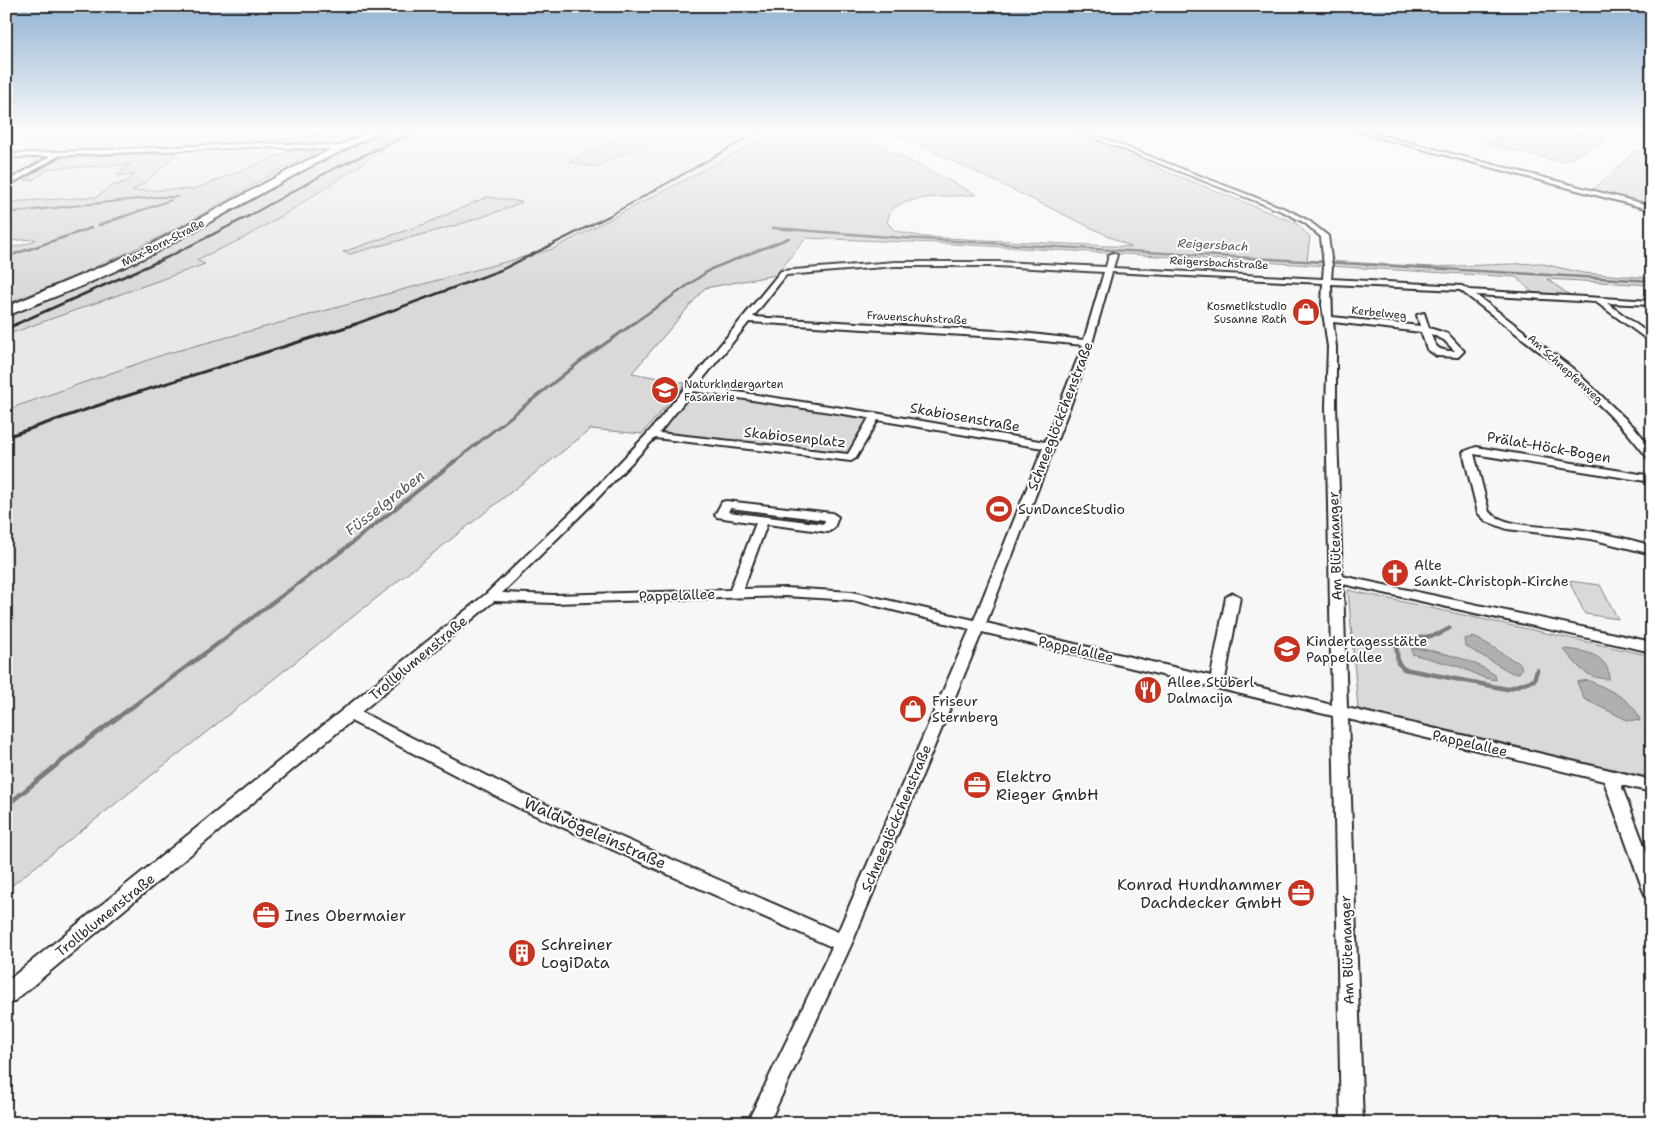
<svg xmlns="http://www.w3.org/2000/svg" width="1658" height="1129" font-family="'Shantell Sans',sans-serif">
  <rect width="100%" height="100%" fill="#f7f7f7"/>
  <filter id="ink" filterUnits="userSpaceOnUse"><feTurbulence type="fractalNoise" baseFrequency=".02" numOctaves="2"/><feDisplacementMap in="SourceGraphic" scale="10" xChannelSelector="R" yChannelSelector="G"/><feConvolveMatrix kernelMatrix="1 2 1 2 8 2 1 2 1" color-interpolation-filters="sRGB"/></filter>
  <g filter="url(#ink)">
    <!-- built -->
    <g fill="#e8e8e8">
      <path d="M39,131h291l-13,4 -55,7 -73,4 -158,6 11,-6h-29z"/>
      <path d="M413,131h365l-225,118 -388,105 -159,56v-75l190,-68 -1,-7 27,-12 150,-99z"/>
      <path d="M237,149h58l-115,46 -174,16v-21l52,-31z"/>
      <path d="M41,158l3,1 -38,22v-22z"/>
    </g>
    <!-- green -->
    <g fill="#d9d9d9" stroke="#828282">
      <path d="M330,131h26l-26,11h-68l55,-7z"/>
      <path d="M388,131h25l-40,17 10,2 -101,66 -40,23 -46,21 9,4 -199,71v-20l60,-24 267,-138h5z"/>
      <path d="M636,131h33l-74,36 -26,-5z"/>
      <path d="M778,131h96l-13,5 116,59c-19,1 -74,0 -86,16 -2,3 -3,8 -4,11l8,9 29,6 207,10 -240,-116h174l231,92 14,14 -3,23 126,7 106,-4 44,10 69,5v7l-105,-6 24,17 -38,-3 -17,-16 -580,-34 -130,-5 -30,37 -71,13 -73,85 53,10 -43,51 -51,-5 -585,461v-480l159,-56 388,-105z"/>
      <path d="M1494,131h75l35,10 -41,21 -81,-19 22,-5 -19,-5z"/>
      <path d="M295,149l8,1 -1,2h14c-47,22 -91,50 -137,75 -56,29 -114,54 -173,77v-53c10,-7 21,-5 30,-12l-30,2v-39l91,-5 13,-10 16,-5 8,-7h-17l13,-10 -79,3 -19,12h-9l35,-21 8,-2 111,-4 -30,28 -15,10 63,-2z"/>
      <path d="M1636,151l16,3v53l-61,-16z"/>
      <path d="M487,197l35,5c-56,24 -114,35 -172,52l-7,-2 82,-28z"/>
      <path d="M693,392l177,24 -23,40 -188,-22z"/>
      <path d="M1569,581l31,4 18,34 -33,-5z"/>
      <path d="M1348,590l304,66v122l-294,-69z"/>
    </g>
    <!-- water -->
    <g fill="#b0b0b0" stroke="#7b7b7b">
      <path d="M1473,637c18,6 29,19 47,26l2,6 -3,4h-7l-47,-27 -1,-7z"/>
      <path d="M1412,648c29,3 60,11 83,27l1,5 -12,-2 -24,-11 -48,-13z"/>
      <path d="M1563,649c19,1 47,5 46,30 -26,-1 -30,-13 -46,-30z"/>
      <path d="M1588,680c17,8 48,20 52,41l-13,-1 -43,-21 -7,-17z"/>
    </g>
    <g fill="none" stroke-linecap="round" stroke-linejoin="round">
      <!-- stream-far4 -->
      <g stroke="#7b7b7b" stroke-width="2">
        <path d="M6,213l151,-16h20"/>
        <path d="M122,217l49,-17"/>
      </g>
      <!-- stream-far3 -->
      <g stroke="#7b7b7b" stroke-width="2.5">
        <path d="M99,225l26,-9"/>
        <path d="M773,228l129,10 750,43"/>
        <path d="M6,257l85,-29"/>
        <path d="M631,325l80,-56 78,-31"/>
      </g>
      <!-- stream-far2 -->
      <path stroke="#7b7b7b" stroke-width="3" d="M454,462l128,-102 51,-36"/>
      <!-- stream-far1 -->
      <g stroke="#7b7b7b" stroke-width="4">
        <path d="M229,635l109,-81 117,-93"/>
        <path d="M1437,635l13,-7"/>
      </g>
      <!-- stream -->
      <g stroke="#7b7b7b" stroke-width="4.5">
        <path d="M1440,634l-44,9 2,20 6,6 103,20 27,-9 3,-10"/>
        <path d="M6,806l84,-68 141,-104"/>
      </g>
      <!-- street casing -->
      <g stroke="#2b2b2b" stroke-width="4">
        <g id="street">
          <path d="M1076,131h8l204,79 21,11 19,15 4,30 -1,13 131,7 7,4 183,11v4l-45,-2 45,33v7l-56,-41 -120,-7 96,73 63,60 17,21v10l-4,-1 -21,-26 -61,-60 -106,-82 -129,-6 1,33 88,9 -3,-11 7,-2 5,15 19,6 16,17 -6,6 -21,-1 -10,-7 -6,-17 -88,-10 3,25v59l6,170 310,66v10l-309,-68 4,124 305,72v12l-31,-7 31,81v32l-6,-2 -3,-6 -39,-109 -256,-62 15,404h-22l-8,-407 -351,-84 -130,311 -83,180h-22l85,-176 -313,-139 -168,-87 -338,281 -7,2v-22l480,-388 97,-93 65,-68 133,-162 114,-9h102l109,5 3,-12 4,-2 4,2 -4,13 210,11 1,-13 -3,-29 -16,-14 -21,-11zM895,266h102l107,6 -20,68 -70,-8 -261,-15 33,-42zM1112,272l211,11 -1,22 6,42 -2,59 6,299 -107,-26 15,-82 -7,-4 -7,4 -15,79 -225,-53 86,-222 20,-58zM749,322l265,16 69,7 -38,97 -170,-29 -178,-27zM1431,334l13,6 11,11c-15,0 -20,-2 -24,-17zM693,391l176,27 -21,36 -189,-21zM878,420l165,28 -69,172 -122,-28 -67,-4 -42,1 24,-65 61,8 6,-4 4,-11 -6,-4 -106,-12 -4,1 -7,13 2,2 39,6 -26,67 -176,5 -52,-2 89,-88 64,-67 196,23 5,-3zM730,508l95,12 -1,4 -96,-12zM785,596l67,4 118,29 -132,303 -307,-134 -170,-86 133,-111 60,2z"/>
          <path d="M1355,131h9l288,75v4z"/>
          <path d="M58,152l2,3 -54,32v-5z"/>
          <path d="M1476,447l176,29v6l-178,-28 15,58c20,17 61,14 87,17 25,4 51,9 76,17v8l-61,-15 -84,-10 -21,-8 -8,-8 -15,-61z"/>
        </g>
      </g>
      <!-- secondary casing -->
      <g stroke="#2b2b2b" stroke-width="3">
        <path id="secondary" d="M257,143l84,3 4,2 -4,2 -84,-3 -251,11v-4z"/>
      </g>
      <!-- primary casing -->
      <g stroke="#2b2b2b" stroke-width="4">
        <path id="primary" d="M371,131h11l-71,35 -159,88 -70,32 -76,30v-9l137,-58 161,-87z"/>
      </g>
      <!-- street -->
      <use href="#street" fill="#fff" fill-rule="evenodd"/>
      <!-- secondary -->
      <use href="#secondary" fill="#fff" fill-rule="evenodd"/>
      <!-- primary -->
      <use href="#primary" fill="#fff" fill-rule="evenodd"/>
      <!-- rail-far2 -->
      <g stroke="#2b2b2b" stroke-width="2">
        <path d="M247,217l86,-48 85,-38"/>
        <path d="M607,217l153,-86"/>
      </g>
      <!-- rail-far1 -->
      <g stroke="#2b2b2b" stroke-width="2.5">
        <path d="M14,325l154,-68 81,-41"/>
        <path d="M353,325l148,-55 108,-54"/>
      </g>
      <!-- rail -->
      <g stroke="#2b2b2b" stroke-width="3">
        <path d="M6,329l11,-5"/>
        <path d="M6,437l114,-39 236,-74"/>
      </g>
    </g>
  </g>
  <!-- sky -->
  <linearGradient id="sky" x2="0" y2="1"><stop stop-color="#91b2d2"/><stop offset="0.45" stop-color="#fbfbfb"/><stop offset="1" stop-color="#fbfbfb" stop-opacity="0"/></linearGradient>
  <rect width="1658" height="289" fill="url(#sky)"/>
  <!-- icons -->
  <defs>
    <g id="shop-disc" transform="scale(1.4375)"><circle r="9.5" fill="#c8321e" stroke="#fff"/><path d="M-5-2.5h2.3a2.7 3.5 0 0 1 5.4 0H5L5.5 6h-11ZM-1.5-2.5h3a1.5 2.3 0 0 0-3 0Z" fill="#fff"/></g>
    <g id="school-disc" transform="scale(1.4375)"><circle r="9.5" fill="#c8321e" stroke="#fff"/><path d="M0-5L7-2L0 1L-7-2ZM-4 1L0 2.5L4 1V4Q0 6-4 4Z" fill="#fff"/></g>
    <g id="stadium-disc" transform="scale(1.4375)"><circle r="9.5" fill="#c8321e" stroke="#fff"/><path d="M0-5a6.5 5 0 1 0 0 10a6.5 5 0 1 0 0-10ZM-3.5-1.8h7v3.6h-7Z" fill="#fff"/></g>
    <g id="church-disc" transform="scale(1.4375)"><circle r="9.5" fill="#c8321e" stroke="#fff"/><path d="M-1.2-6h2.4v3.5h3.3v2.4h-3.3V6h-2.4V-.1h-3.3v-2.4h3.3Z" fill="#fff"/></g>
    <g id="restaurant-disc" transform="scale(1.4375)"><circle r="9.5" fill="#c8321e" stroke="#fff"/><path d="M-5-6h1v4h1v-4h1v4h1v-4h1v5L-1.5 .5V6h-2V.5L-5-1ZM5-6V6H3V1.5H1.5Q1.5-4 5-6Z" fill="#fff"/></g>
    <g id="office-disc" transform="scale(1.4375)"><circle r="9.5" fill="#c8321e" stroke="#fff"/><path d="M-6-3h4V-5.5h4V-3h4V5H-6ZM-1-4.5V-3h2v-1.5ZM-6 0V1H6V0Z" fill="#fff"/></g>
    <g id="building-disc" transform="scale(1.4375)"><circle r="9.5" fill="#c8321e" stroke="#fff"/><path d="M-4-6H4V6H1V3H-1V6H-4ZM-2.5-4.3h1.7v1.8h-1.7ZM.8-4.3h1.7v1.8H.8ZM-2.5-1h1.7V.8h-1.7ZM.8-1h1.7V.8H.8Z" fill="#fff"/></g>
  </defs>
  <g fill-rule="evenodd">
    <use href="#shop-disc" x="1306" y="312"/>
    <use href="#school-disc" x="665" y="390"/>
    <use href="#stadium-disc" x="999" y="509"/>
    <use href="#church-disc" x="1395" y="573"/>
    <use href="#school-disc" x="1287" y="649"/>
    <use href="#restaurant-disc" x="1148" y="690"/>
    <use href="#shop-disc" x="913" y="709"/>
    <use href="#office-disc" x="977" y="785"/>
    <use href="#office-disc" x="1301" y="893"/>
    <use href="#office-disc" x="266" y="915"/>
    <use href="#building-disc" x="522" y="953"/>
  </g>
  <g text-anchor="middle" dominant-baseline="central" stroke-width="4" stroke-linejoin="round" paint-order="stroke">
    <!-- far-street labels -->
    <g font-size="11" fill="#2b2b2b" stroke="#fff">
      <text transform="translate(163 243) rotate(-27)">Max-Born-Straße</text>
      <text transform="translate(1219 263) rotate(3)">Reigersbachstraße</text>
      <text transform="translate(1379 313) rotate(6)">Kerbelweg</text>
      <text transform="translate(917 318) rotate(3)">Frauenschuhstraße</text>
      <text transform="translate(1565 369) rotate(42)">Am Schnepfenweg</text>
    </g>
    <!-- far-poi labels -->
    <g font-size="11" fill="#2b2b2b" stroke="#fff" text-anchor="end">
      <text x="1287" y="306">Kosmetikstudio<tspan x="1287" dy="13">Susanne Rath</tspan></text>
      <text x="684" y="384" text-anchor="start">Naturkindergarten<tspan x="684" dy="13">Fasanerie</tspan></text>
    </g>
    <!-- far-water labels -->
    <g font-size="12" font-style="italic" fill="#5a5a5a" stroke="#fff">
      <text transform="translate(1213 245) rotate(3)">Reigersbach</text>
    </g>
    <!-- street labels -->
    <g font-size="14" fill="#2b2b2b" stroke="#fff">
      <text transform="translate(1060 416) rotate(-69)">Schneeglöckchenstraße</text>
      <text transform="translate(965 417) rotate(10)">Skabiosenstraße</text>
      <text transform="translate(795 437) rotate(6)">Skabiosenplatz</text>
      <text transform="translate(1549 447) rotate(10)">Prälat-Höck-Bogen</text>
      <text transform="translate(1335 546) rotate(-92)">Am Blütenanger</text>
      <text transform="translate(677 595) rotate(-2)">Pappelallee</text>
      <text transform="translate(1076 649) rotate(13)">Pappelallee</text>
      <text transform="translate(418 658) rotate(-40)">Trollblumenstraße</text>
      <text transform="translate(1470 743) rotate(13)">Pappelallee</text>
      <text transform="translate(896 818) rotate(-67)">Schneeglöckchenstraße</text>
      <text transform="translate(105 915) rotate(-39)">Trollblumenstraße</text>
      <text transform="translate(1347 950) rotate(-92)">Am Blütenanger</text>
    </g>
    <!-- poi labels -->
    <g font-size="14" fill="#2b2b2b" stroke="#fff" text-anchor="start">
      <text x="1018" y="509">SunDanceStudio</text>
      <text x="1414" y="565">Alte<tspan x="1414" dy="16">Sankt-Christoph-Kirche</tspan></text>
      <text x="1306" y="641">Kindertagesstätte<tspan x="1306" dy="16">Pappelallee</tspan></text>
      <text x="1167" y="682">Allee Stüberl<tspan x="1167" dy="16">Dalmacija</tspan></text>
      <text x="932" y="701">Friseur<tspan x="932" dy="16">Sternberg</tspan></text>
    </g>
    <!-- water labels -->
    <g font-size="15" font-style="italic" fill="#5a5a5a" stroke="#fff">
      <text transform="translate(385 503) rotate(-38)">Füsselgraben</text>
    </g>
    <!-- near-poi labels -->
    <g font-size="16" fill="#2b2b2b" stroke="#fff" text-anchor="start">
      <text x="996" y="776">Elektro<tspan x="996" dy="18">Rieger GmbH</tspan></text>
      <text x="1282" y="884" text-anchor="end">Konrad Hundhammer<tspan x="1282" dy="18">Dachdecker GmbH</tspan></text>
      <text x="285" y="915">Ines Obermaier</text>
      <text x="541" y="944">Schreiner<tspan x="541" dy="18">LogiData</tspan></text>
    </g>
    <!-- near-street labels -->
    <g font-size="16" fill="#2b2b2b" stroke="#fff">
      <text transform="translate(595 833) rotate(24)">Waldvögeleinstraße</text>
    </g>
  </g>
  <!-- margin -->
  <rect width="1658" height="1129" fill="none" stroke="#fff" stroke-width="25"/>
  <rect x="12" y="12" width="1633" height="1104" fill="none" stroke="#2b2b2b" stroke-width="2" filter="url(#ink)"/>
</svg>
